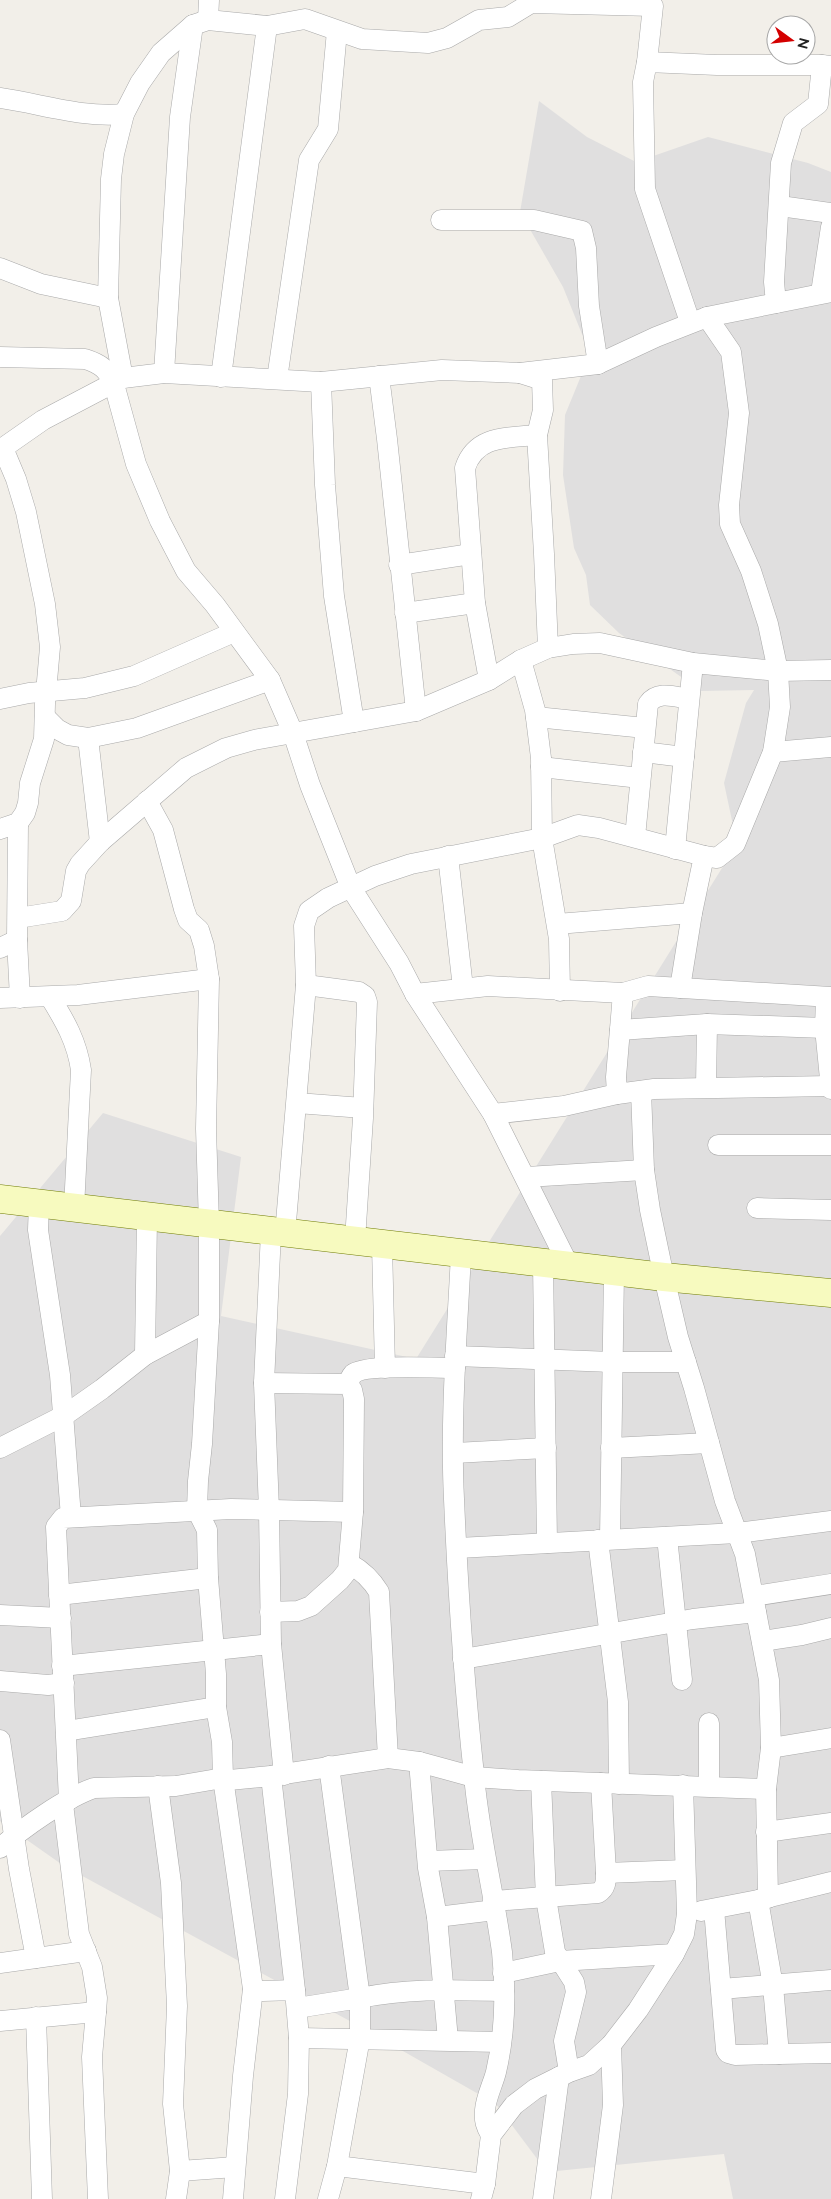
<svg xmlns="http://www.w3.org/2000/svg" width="831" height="2199" font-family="Raleway,sans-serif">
  <rect width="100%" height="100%" fill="#f2efe9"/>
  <!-- residential -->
  <path fill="#e0dfdf" d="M539,101l48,36 49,25 72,-25 100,26 23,9v2027h-98l-9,-45 -177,18 -51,-68 -137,-78 -295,-160 -64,-45v-585l103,-123 138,44 -20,159 195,43 321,-515 -13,-61 22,-80 8,-13 -53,1 -82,-58 -29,-28 -4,-30 -12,-27 -11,-73 2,-60 25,-61 -27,-67 -43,-75z"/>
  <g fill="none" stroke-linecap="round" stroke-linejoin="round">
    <!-- street casing -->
    <g stroke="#a9a9a9" stroke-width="21">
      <g id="street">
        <path d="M208,20l1,-20"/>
        <path d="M0,98c42,6 82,20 124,16"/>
        <path d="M780,206l51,7"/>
        <path d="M441,220h93l48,11 4,17 3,58 9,58"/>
        <path d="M0,268l41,16 67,14"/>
        <path d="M821,293l10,-66"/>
        <path d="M776,303l-2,-21 7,-119 12,-40 25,-19 4,-39 9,1"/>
        <path d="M690,322l-45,-133 -2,-107 4,-20 70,3h105"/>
        <path d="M0,357l85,2c16,5 22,10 29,25l22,80 24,57 26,50 29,34 55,75 23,53 17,52 41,103 48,75 16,31 78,120 76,152"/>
        <path d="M164,373l16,-256 13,-92"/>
        <path d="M520,373l22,7 1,30 -6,25 7,119 4,94"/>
        <path d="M379,376l8,63 29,272"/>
        <path d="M221,377l46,-351"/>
        <path d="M123,378l-15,-80 3,-119 3,-25 10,-40 16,-31 21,-30 32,-28 15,-5 59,6 38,-7 57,20 66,4 19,-5 32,-18 29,-3 23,-14 122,3 -6,56"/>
        <path d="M277,379l32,-219 19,-31 9,-98"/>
        <path d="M321,382l4,103 9,111 20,126"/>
        <path d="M0,450l43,-30 80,-42 41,-5 157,9 121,-12 78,3 78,-9 58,-27 51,-20 124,-25"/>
        <path d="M399,565l72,-11"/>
        <path d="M405,613l70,-10"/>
        <path d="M521,660l14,50 6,48 1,80 17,101 1,52"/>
        <path d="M489,680l-14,-77 -10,-135c11,-33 42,-30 72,-33"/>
        <path d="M0,699l29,-6 56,-5 49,-12 100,-44"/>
        <path d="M45,717l12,12 11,6 20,3 49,-10 133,-48"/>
        <path d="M536,717l109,11"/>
        <path d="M88,738l12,104"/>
        <path d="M643,752l41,5"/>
        <path d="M773,752l58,-5"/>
        <path d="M541,767l99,11"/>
        <path d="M147,801l16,29 21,79 4,11 11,10 5,16 5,33 -3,150 3,95v97l-7,123 -4,37 -1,29 10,20 1,48 8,96v33l6,35 1,36 30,211 -10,87 -10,123"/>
        <path d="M18,823l-1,117 3,58"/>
        <path d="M0,829l18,-6 7,-10 3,-10 2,-20 14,-44 1,-35 5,-57 -5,-43 -19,-92 -10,-33 -13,-31"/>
        <path d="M635,837l13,-133c10,-14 27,-7 41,-5"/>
        <path d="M675,849l18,-186"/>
        <path d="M448,856l15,132"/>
        <path d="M704,856l13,2 18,-14 38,-92 7,-45 -2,-36 -10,-47 -17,-53 -21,-47 -1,-19 10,-92 -8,-61 -24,-35"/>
        <path d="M18,918l44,-7 9,-10 5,-30 4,-7 20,-22 86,-74 40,-20 28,-8 162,-29 73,-31 32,-20 27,-12 25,-4 27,-1 93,20 85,8 53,-1"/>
        <path d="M557,924l135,-11"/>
        <path d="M0,948l17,-8"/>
        <path d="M306,985l53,7 6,4 2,6 -4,116 -8,122"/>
        <path d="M623,993l-7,84 1,17 37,-5 176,-3"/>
        <path d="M415,994l73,-8 135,7 25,-7 183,11"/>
        <path d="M50,997c15,24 27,45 31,73l-7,138"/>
        <path d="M0,998l78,-3 131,-16"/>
        <path d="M826,998l-1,30 6,61"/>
        <path d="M620,1030l87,-6 118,4"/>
        <path d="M706,1087l1,-63"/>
        <path d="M641,1091l3,79 6,40 14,67 14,60 16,51 31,113 20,53 24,126 2,68 -5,41 2,109"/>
        <path d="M297,1103l66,5"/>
        <path d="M493,1114l71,-8 53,-12"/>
        <path d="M718,1145h113"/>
        <path d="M526,1177l118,-7"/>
        <path d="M39,1204l-1,26 22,145 11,142"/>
        <path d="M757,1208l74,2"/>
        <path d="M271,1232l-7,151 5,127 2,134 13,131"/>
        <path d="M285,1234l21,-249 -2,-59 5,-15 19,-13 47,-22 36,-12 131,-26 36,-13 21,3 105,28 -12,57 -12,75"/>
        <path d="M382,1245l3,123"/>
        <path d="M461,1254c-4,81 -11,164 -7,245 4,93 10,184 20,276 5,60 20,118 28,177 4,39 3,82 -6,120 -3,12 -10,25 -11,38 -1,11 1,17 6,25"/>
        <path d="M543,1263l4,280"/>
        <path d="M145,1355l2,-138"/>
        <path d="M455,1356l157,6h74"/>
        <path d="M264,1383l83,1 5,6 2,9 -1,113 -5,58 -8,10 -29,26 -13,5 -28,1"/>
        <path d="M347,1384c2,-2 4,-8 6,-10 11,-10 84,-6 102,-6"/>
        <path d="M0,1448l65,-33 37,-26 43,-34 64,-34"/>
        <path d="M611,1448l98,-5"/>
        <path d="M455,1453l91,-5"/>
        <path d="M667,1537l15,143"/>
        <path d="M610,1539l4,-268"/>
        <path d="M598,1540l20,162 1,82"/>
        <path d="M458,1548l279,-15 94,-12"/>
        <path d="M350,1564c13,7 21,15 29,28l9,166"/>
        <path d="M59,1595l149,-17"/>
        <path d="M754,1596l77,-12"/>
        <path d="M0,1615l61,3"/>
        <path d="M762,1641l40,-6 29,-7"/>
        <path d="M463,1659l230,-40 63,-7"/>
        <path d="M62,1666l209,-22"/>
        <path d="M0,1681l48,4 16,-2"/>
        <path d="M709,1723v63"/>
        <path d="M66,1731l150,-24"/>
        <path d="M0,1740l19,129 17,89"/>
        <path d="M771,1748l60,-10"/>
        <path d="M419,1762l9,106 9,49 11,123"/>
        <path d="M329,1766l31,232c50,-10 94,-8 144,-7"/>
        <path d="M271,1776l24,214"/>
        <path d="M541,1781l5,117 9,54 19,30 2,10 -12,49 5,31"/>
        <path d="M158,1786l13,97 6,123 -4,98 7,67 -4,28"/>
        <path d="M69,1800l-13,-273 7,-9 168,-9 122,3"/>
        <path d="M63,1804l16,130 13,33 5,31 -1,14"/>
        <path d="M766,1832l65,-9"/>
        <path d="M0,1848c23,-20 65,-50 94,-60l82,-2 47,-8 6,2 42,-4 117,-18 31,4 55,15 44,3 248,9"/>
        <path d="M428,1861l57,-2"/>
        <path d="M606,1873l79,-3"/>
        <path d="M758,1900l15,86 6,68 52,-1"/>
        <path d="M493,1901l105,-8c8,-5 8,-11 8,-20l-5,-90"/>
        <path d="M714,1909l12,141 2,3 7,2 44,-1"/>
        <path d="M701,1911l57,-11 73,-18"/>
        <path d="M437,1917l58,-7"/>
        <path d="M0,1963l86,-12"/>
        <path d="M503,1973l57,-12 114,-7"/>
        <path d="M253,1989l10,2 32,-1 4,48 -1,56 -13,105"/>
        <path d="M721,1989l110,-9"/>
        <path d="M297,2008l63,-10v40l-23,128 -9,33"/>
        <path d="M36,2017l6,182"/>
        <path d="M0,2021l96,-9 -4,45 6,142"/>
        <path d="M299,2038l202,4"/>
        <path d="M337,2166l148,18"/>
        <path d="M180,2171l55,-4"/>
        <path d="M481,2199l4,-15 6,-49 23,-30 21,-16 34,-17 20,-7 22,-20 27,-35 36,-56 10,-20 3,-20 -4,-129"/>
        <path d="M543,2199l16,-122"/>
        <path d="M601,2199l12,-94 -2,-60"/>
      </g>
    </g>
    <!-- secondary casing -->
    <g stroke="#707d05" stroke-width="29">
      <path id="secondary" d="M0,1199l664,78 167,16"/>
    </g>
    <!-- street -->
    <use href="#street" stroke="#fff" stroke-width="20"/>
    <!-- secondary -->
    <use href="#secondary" stroke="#f7fabf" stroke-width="28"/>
  </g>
  <!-- north arrow -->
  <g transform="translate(791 40) rotate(105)"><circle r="24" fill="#ffffff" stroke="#a7a7a7"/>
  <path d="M0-4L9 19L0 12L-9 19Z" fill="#d40000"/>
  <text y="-8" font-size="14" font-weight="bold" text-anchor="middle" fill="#222222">N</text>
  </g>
</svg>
